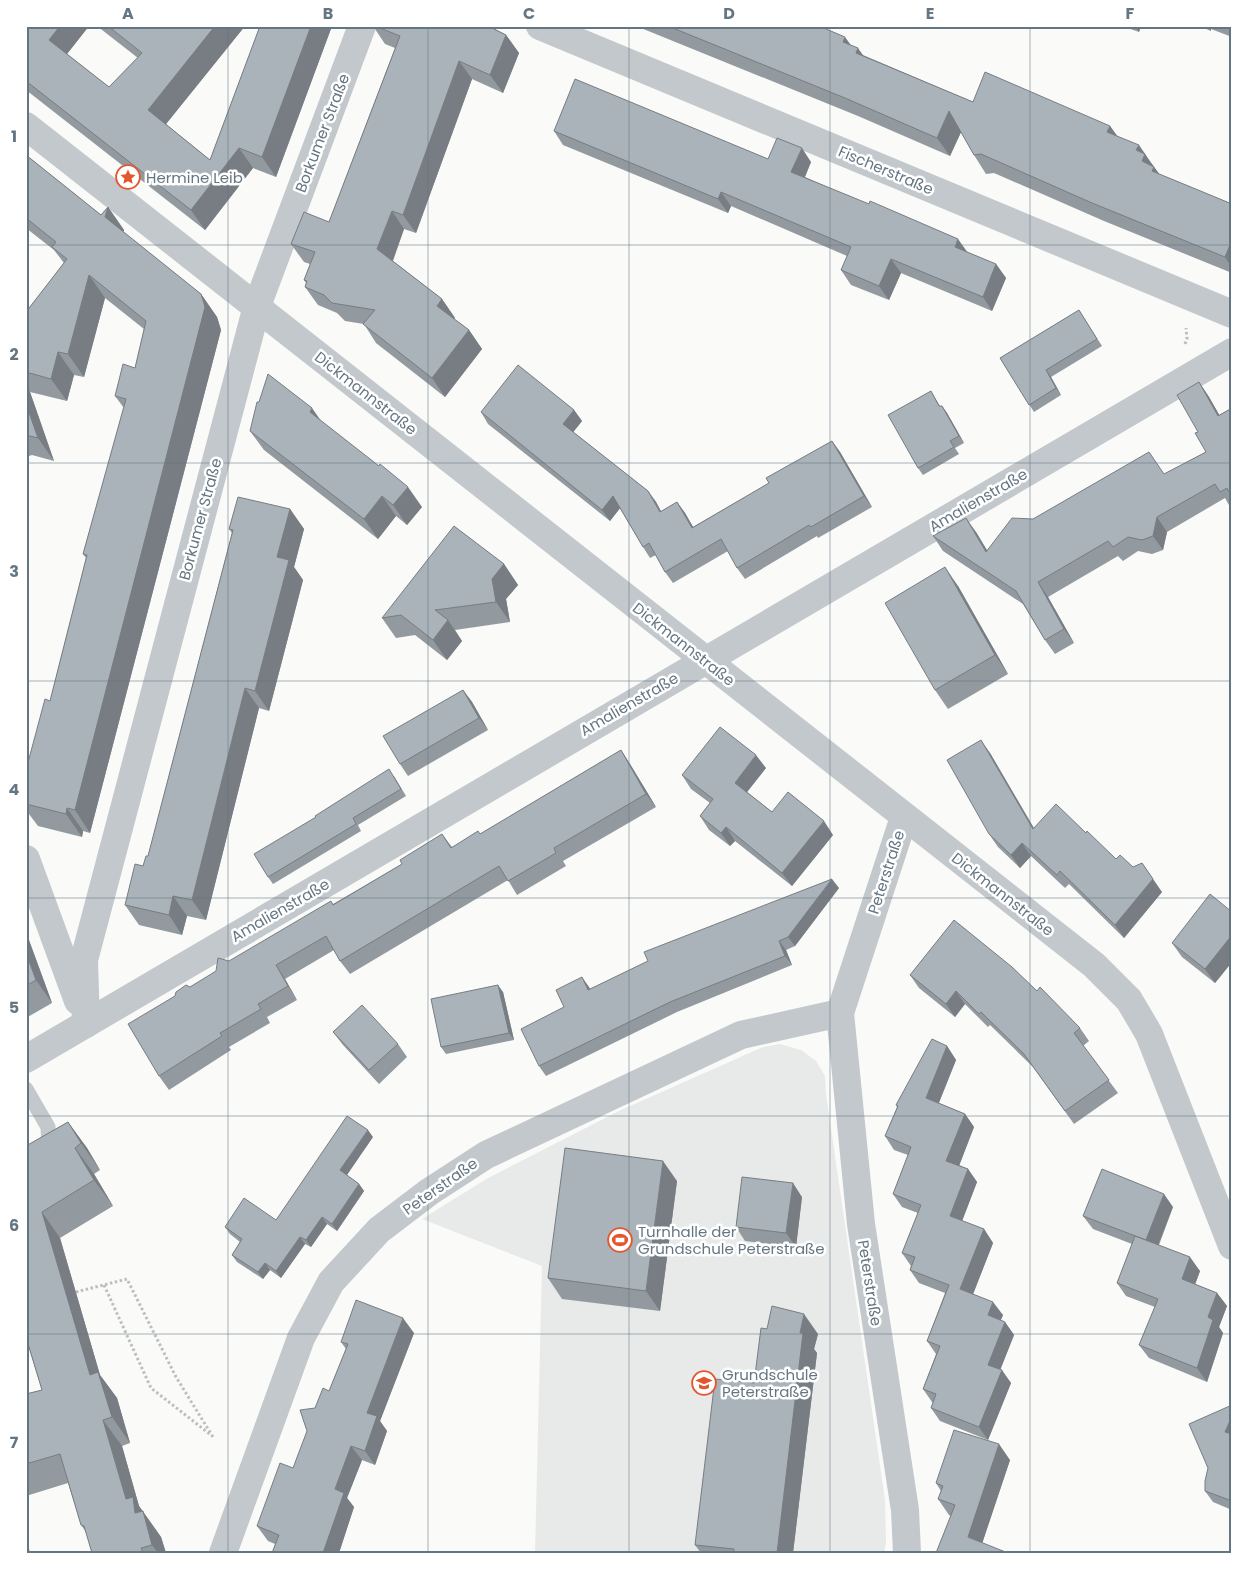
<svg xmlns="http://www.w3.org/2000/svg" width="1258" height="1579" font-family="Poppins,sans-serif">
  <rect width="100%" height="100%" fill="#fafaf8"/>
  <!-- built -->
  <path fill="#e8e9e9" d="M780,1044l21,6 15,11 9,15 1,18 59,406 1,43 -2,10h-349l7,-287 -120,-47 66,-41 133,-68 142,-63z"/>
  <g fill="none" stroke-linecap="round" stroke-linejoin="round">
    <!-- path -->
    <g stroke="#bbbfc2" stroke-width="3" stroke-dasharray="2.5 2.5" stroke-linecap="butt">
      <path d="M1185,344l2,-5 -1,-11"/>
      <path d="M104,1285l47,103 60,47"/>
      <path d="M76,1292l51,-13 49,98 37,60"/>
    </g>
    <!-- lane -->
    <path stroke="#c3c8cc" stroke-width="15" d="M26,1089l22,38 1,19 -23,14"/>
    <!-- street -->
    <g stroke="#c3c8cc" stroke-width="28">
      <path d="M540,26l692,288"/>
      <path d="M26,126l1068,839 35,35 20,34 83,212"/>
      <path d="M26,859l52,142"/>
      <path d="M840,1013l21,211 44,286 2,43"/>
      <path d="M86,1024l-2,-64 173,-654 105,-280"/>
      <path d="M26,1059l1206,-707"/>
      <path d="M223,1553l78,-215 30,-56 48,-52 50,-38 57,-37 255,-120 99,-22 64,-196"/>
    </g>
  </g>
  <!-- wall -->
  <g fill="#929a9f">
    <path d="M26,26h63l-22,28 42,33 29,-29 -41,-32h148l-79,98 44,36 50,-134h72l-56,151 -23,-9 -48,62 -179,-140z"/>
    <path d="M373,26h119l3,3 11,6 13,18 -16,40 -31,-14 -56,154 -12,-4 -11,32 49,38 13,19 -1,1 15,11 13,19 -37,48 -69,-54 -12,-19 -19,-3 -8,-8 -19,-8 -13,-18 1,-4 -2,-3 6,-16 -6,-2 -13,-18 38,-22 66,-174 -10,-4z"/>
    <path d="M636,26h183l32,20 12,9 110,47 137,24 7,10 35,28 8,11 72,29v69l-128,-52 -110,-48 -8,1 -12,-19 -13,-23 -11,24 -92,-40z"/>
    <path d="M1122,26h19l-2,6z"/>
    <path d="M1199,26h33v11l-21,-8v2z"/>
    <path d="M554,131l214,28 43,3 -6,15 163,76 28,11 10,14 -14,33 -91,-38 -12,27 -38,-15 -10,-15 6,-14 -116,-50 -3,7 -165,-68z"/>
    <path d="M26,155l75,60 7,-8 16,23 -1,2 78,62 16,23 4,13 -131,503 -7,-2 -1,6 -44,-11 -12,-16v-40l24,-69 36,-143 -3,-4 41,-146 -9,-12 20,-28 9,-39 -39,-31 -21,79 -10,-2 -7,26 -37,-9 24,69 -22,-6 -6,2v-145l38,-49 -10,-13 -28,-22z"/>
    <path d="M1079,310l23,36 -51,31 10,18 -27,17 -34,-54z"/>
    <path d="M1199,382l10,15 10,18 13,-7v98l-2,1 -5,-9 -58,34 -4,18 -11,4 -14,-3 -15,10 -5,-5 -70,41 26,46 -19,11 -10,-14 -22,-36 -80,-53 -10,-15 43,-4 11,18 46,-31 131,-45 42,-22 -8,-20z"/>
    <path d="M931,391l9,15h2l5,7 17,30 -9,5 4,6 -36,21 -5,-7z"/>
    <path d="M574,410l8,11 -9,11 75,59 8,11 5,10 16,-10 8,11 8,14 76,-44 63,-42 8,11 32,55 -54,31 -1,-2 -72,43 -8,-11 -9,-17 -55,32 -8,-11 -9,-17 -6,3 -7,-11 -23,-39 -10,13 -122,-97 -7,-12z"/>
    <path d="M250,431l172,76 -15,18 -11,-9 -18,23 -114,-89z"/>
    <path d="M290,509l14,20 -10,38 9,13 -34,131 -10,-3 -53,212 -19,-4 -5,19 -43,-10 -14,-20 23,-49 84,-323 -3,-4z"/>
    <path d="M504,564l14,21 -12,14 4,23 -55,8 7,11 -15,19 -32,-25 -19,3 -14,-20z"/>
    <path d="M958,586l50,88 -60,35 -13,-19z"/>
    <path d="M463,690l9,12 16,28 -80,46 -8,-12z"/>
    <path d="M621,750l9,14 26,43 -93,54 3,5 -49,29 -9,-15 -158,94 -10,-13 -6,-11 -49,29 12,21 -30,17 3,6 -41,24 2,3 -62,40 -10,-14 31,-89 212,-123 40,-30 10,13 28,-13z"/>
    <path d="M990,753l44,75 52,5 30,26 17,8 29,25 -38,46 -55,-54 -4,4 -34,-32 -11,12 -22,-21 -9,-13z"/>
    <path d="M766,768l-19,24 25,20 61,23 -41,51 -57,-45 -5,5 -21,-16 -9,-14 10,-13 -19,-14 -9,-14z"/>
    <path d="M394,776l12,20 -48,29 3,6 -88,53 -5,-7z"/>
    <path d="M839,888l-44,58 -9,4 6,15 -115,47 -131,64 -7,-10 25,-59 25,-20 1,2z"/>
    <path d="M1232,912v50l-17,21 -33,-26 -10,-14z"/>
    <path d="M26,932l26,71 -26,15z"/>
    <path d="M910,975l127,16 43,37 9,13 -6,5 35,47 -44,31 -41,-57 -43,-42 -2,2 -23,-23 -10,13 -36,-29z"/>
    <path d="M503,992l11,48 -68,14 -5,-7z"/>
    <path d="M333,1032l65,12 9,13 -28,27 -36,-39z"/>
    <path d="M947,1046l9,14 -17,43 26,11 9,13 -15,38 9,4 9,13 -15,39 22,8 9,14 -20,51 30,21 -2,5 4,2 9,13 -14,35 11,13 -23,57 -48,-19 -9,-13 2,-5 -1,-1 -9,-13 13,-35 -9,-13 18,-48 -26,-10 -9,-13 1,-4 -9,-13 16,-40 -16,-6 -9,-13 15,-39 -14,-5 -9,-14 12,-29 -1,-2z"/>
    <path d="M68,1122l19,26 13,22 -6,4 19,32 -53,32 40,137 17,23 13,45 -8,3 17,60 22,31 5,16h-74l-6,-21 -5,-7 -13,-42 -42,13v-102l16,-4 -14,-45h-2v-199z"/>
    <path d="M373,1137l-27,38 13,9 5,7 -27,40 -10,-7 -16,23 -6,-3 -24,34 -11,-8 -7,9 -26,-17 -5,-7 8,-13 -10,-8 -5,-7 51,-7z"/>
    <path d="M677,1181l-17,130 -98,-12 -14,-21z"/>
    <path d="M802,1197l-6,50 -51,-6 -9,-14z"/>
    <path d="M1173,1207l-14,38 41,26 -5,13 22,9 10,13 -8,21 4,6 -16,49 -58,-24 -10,-13 16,-38 -29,-11 -9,-13 15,-39 -39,-15 -10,-13z"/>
    <path d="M414,1333l-34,88 7,10 -12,34 -13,-5 -15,38 7,9 -15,46h-67l3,-9 -7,-3 -11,-15 36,-58 36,-77 17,-42 -5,-7z"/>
    <path d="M818,1334l-4,15 3,4 -24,200h-92l-6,-8 59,-162z"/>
    <path d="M1232,1405v105l-19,-8 -8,-11z"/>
    <path d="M1010,1460l-28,83 -46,10 15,-37 -2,-1 -11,-16 3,-8 -5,-8z"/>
  </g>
  <!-- shaded-wall -->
  <g fill="#777d82">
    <path d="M60,26h29l-26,33 -14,-19z"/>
    <path d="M215,26h30l-83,103 -14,-19z"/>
    <path d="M311,26h21l-56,151 -14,-20z"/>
    <path d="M1135,26h6l-2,6z"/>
    <path d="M1207,26h2l2,3v2z"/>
    <path d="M506,35l13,18 -16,40 -13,-18z"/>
    <path d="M845,37l13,18 -15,-13z"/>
    <path d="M858,48l13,19 -15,-14z"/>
    <path d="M459,61l13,18 -56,154 -13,-18z"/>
    <path d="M949,111l13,19 -12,26 -13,-18z"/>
    <path d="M1110,126l13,18 -16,-12z"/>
    <path d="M1139,145l15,22 13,18 -25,-24 -6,-11z"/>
    <path d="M239,148l14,20 -48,62 -14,-20z"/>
    <path d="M802,148l9,14 -10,24 -10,-14z"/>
    <path d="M721,192l10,14 -3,7 -10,-14z"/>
    <path d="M108,207l16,23 -3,10 -16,-23z"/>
    <path d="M392,211l12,18 -14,39 -13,-19z"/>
    <path d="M958,239l10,14 -13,-6z"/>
    <path d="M1232,240v28l-7,-11z"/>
    <path d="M891,259l10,14 -12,27 -10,-14z"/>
    <path d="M996,264l10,14 -14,33 -9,-14z"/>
    <path d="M89,275l16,23 -21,79 -16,-23z"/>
    <path d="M201,294l16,23 4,13 -131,503 -15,-23z"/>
    <path d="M442,299l13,19 -5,6 -13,-18z"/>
    <path d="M469,330l13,19 -37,48 -13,-19z"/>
    <path d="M58,352l16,23 -7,26 -16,-22z"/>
    <path d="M1046,370l5,7 10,18 -5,-7z"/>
    <path d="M1199,382l10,15 19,33 -10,-14z"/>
    <path d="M26,387l4,5 24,69 -16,-23 -12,-34z"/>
    <path d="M942,406l5,7 17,30 -5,-7z"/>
    <path d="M312,408l14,20 -16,-16z"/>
    <path d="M574,410l8,11 -11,14 -8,-11z"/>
    <path d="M832,441l8,11 32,55 -8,-11z"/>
    <path d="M408,487l14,20 -15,18 -14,-20z"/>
    <path d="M648,491l8,11 12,22 -8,-12z"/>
    <path d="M382,496l14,20 -18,23 -14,-20z"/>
    <path d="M613,496l8,11 -11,14 -8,-11z"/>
    <path d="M677,502l8,11 15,26 -8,-11z"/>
    <path d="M290,509l14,20 -10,38 9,13 -34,131 -14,-20 22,-134z"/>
    <path d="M1157,517l10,15 -4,18 -10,-14z"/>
    <path d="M966,518l10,14 20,34 -10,-14z"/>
    <path d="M504,564l14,21 -12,14 4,23 -14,-20 -4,-23z"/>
    <path d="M945,567l13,19 50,88 -13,-19z"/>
    <path d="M1038,582l10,15 26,46 -10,-14z"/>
    <path d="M448,620l14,21 -15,19 -14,-20z"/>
    <path d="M245,688l14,20 -53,212 -14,-20z"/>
    <path d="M463,690l9,12 16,28 -9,-12z"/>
    <path d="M981,740l9,13 51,88 -8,-12z"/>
    <path d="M621,750l9,14 26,43 -10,-13z"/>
    <path d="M756,755l10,13 -22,28 -9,-13z"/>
    <path d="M67,808l16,23 -1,6 -16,-23z"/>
    <path d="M824,821l9,14 -41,51 -10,-13z"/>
    <path d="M726,827l9,14 -5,5 -9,-13z"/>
    <path d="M1022,843l9,13 -11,12 -9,-13z"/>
    <path d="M1142,863l20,29 -38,46 -9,-13z"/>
    <path d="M832,879l7,9 -44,58 -7,-9z"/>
    <path d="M173,896l14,20 -5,19 -13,-20z"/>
    <path d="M26,932l26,71 -16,-23 -10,-27z"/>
    <path d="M1232,935v27l-17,21 -10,-14z"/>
    <path d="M779,941l7,9 6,15 -7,-9z"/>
    <path d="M276,965l9,14 12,21 -9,-14z"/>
    <path d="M582,977l7,10 6,13 -7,-10z"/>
    <path d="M498,985l5,7 11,48 -5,-7z"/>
    <path d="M956,991l9,13 -10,13 -9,-13z"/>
    <path d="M947,1046l9,14 -21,52 -9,-14z"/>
    <path d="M965,1114l9,13 -18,47 -10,-13z"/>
    <path d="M68,1122l19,26 13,22 -19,-27z"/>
    <path d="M368,1130l5,7 -28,41 -5,-8z"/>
    <path d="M75,1148l19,26 19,32 -19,-26z"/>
    <path d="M663,1161l14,20 -17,130 -14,-20z"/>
    <path d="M968,1169l9,13 -18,47 -9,-13z"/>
    <path d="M793,1183l9,14 -6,50 -10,-14z"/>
    <path d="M359,1184l5,7 -27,40 -5,-7z"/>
    <path d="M1164,1194l9,13 -18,46 -9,-13z"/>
    <path d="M42,1212l18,26 40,137 17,23 13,45 -18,-26 -22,-42z"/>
    <path d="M322,1217l5,7 -16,23 -5,-7z"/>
    <path d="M984,1229l9,14 -23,59 -10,-13z"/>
    <path d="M300,1237l5,7 -24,34 -5,-7z"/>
    <path d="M1190,1257l10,14 -8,22 -10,-14z"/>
    <path d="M265,1263l5,7 -7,9 -5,-7z"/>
    <path d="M1217,1293l10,13 -8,21 4,6 -16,49 -10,-14 11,-51z"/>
    <path d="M993,1302l10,13 -6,13 -9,-13z"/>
    <path d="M804,1314l14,20 -4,15 3,4 -24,200h-16l23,-220z"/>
    <path d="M403,1318l11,15 -34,88 7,10 -12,34 -10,-14 2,-38z"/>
    <path d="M1005,1322l9,13 -17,43 -9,-13z"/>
    <path d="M1002,1370l9,13 -23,57 -9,-13z"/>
    <path d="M1232,1416v25l-7,-9z"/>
    <path d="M103,1420l19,26 17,60 22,31 5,16h-8l-6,-8 -26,-46z"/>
    <path d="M999,1444l11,16 -31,93 -11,-16z"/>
    <path d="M351,1446l11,14 -15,38 7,9 -15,46h-16l12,-64z"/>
    <path d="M26,1536l4,17h-4z"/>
  </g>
  <!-- building -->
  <g fill="#aab3b9" stroke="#777d82">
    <path d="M26,26h34l-11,14 60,47 33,-34 -34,-27h107l-67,84 62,50 50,-134h51l-49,131 -23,-9 -48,62 -165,-129z"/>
    <path d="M375,26h113l18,9 -16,40 -31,-14 -56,154 -11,-4 -15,38 65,50 -5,7 32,24 -37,48 -69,-54 12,-14 -43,-7 -8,-8 -19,-8 2,-6 -3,-1 11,-28 -24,-8 13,-32 25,10 71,-186z"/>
    <path d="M668,26h151l26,11 -2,5 15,6 -2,5 117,49 12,-30 125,54 -3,6 32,13 -3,5 9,4 -3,7 12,6 -2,4 80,33v36l-7,17 -133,-54 -111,-49 -7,1 -25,-44 -12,27 -92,-40z"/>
    <path d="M575,79l193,80 9,-21 25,10 -11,24 78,32 1,-3 88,38 -3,8 41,17 -13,33 -92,-38 -12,27 -38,-16 10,-23 -130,-55 -3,7 -164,-68z"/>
    <path d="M26,155l75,60 7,-8 -3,10 96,77 4,13 -130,503 -8,-2 -1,6 -40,-10v-34l19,-71 5,2 37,-146 -4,-1 43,-155 -11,-3 8,-32 12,4 11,-47 -57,-46 -21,79 -10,-2 -7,27 -25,-7v-60l41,-53 -15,-12 4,-5 -30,-24z"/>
    <path d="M1079,310l18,29 -51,31 10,18 -27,17 -29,-47z"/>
    <path d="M518,365l56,45 -11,14 85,67 12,21 17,-10 15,26 77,-45 -3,-5 66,-37 32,55 -53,31 -2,-2 -72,43 -16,-29 -56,33 -16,-29 -6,4 -30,-51 -11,14 -121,-98z"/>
    <path d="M268,374l44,34 -2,4 69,54 1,-2 28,23 -15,18 -11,-9 -18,23 -114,-88 7,-29h2z"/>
    <path d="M1199,382l19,34 14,-8v81l-4,2 -1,-3 -7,4 -5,-8 -58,33 -4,19 -11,4 -14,-3 -15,10 -5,-6 -70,41 26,47 -19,11 -29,-49 -83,-55 33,-18 20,34 26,-34 21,1 116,-67 15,22 42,-22 -11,-19 3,-1 -21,-37z"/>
    <path d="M931,391l8,15h3l17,30 -9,5 4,6 -36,21 -30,-53z"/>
    <path d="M26,404l12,34 -12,-3z"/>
    <path d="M238,497l52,12 -13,48 12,3 -34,131 -10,-3 -53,212 -19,-4 -4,19 -44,-10 10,-41 8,2 3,-10h2l85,-326 -4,-1z"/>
    <path d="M454,526l50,38 -12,15 4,23 -61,8 13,10 -15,20 -32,-25 -19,3z"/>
    <path d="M945,567l50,88 -60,35 -50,-87z"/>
    <path d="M463,690l16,28 -79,46 -17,-28z"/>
    <path d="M720,727l36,28 -21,28 37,29 16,-20 36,29 -42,52 -56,-46 -5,6 -21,-17 13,-17 -31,-24z"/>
    <path d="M981,740l52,89 23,-25 30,29 1,-2 29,28 4,-4 13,12 9,-4 11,16 -38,46 -55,-54 -3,4 -35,-32 -11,12 -22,-21 -42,-74z"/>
    <path d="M621,750l25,44 -92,54 2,5 -48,28 -9,-15 -159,95 -14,-25 -50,29 12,21 -30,18 3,5 -41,24 2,3 -63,40 -31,-52 47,-28 1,-4 10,-7 4,2 26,-16 2,-13 11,3 102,-60 2,4 69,-41 -2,-4 42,-26 9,14 27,-17 2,3z"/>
    <path d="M389,769l12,20 -48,29 3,6 -88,53 -14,-23 62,-37 -1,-1z"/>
    <path d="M832,879l-44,58 -9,4 6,15 -115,46 -131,64 -18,-37 43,-22 -8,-17 26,-13 6,13 60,-29 -4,-9z"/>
    <path d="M1210,894l22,18v23l-27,34 -33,-26z"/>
    <path d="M954,920l58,47 25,24 3,-4 40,41 -6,5 35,47 -44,31 -41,-57 -43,-42 -2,2 -23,-23 -10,13 -36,-29z"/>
    <path d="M26,953l10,27 -10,6z"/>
    <path d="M498,985l11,48 -68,14 -10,-48z"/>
    <path d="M362,1005l36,39 -29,26 -36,-38z"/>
    <path d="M932,1039l15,7 -21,52 39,16 -19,47 22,8 -18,47 34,13 -24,60 33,13 -5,13 17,7 -17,43 14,5 -23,57 -48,-19 5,-14 -13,-5 17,-43 -13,-5 22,-56 -39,-15 5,-13 -13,-4 19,-48 -28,-11 18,-47 -26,-11 13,-30 -2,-1z"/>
    <path d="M347,1116l21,14 -28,40 19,14 -27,40 -10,-7 -16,23 -6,-3 -24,34 -11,-8 -7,9 -26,-17 10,-16 -17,-12 19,-29 32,22z"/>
    <path d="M68,1122l13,21 -6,5 19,32 -52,32 48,163 8,-3 14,45 -9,3 23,79 7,-2 2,16 8,-2 9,34 -11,3 2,5h-51l-8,-27 -3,-1 -21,-71 -34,10v-70l16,-4 -16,-53v-191z"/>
    <path d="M565,1148l98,13 -17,130 -98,-13z"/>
    <path d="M1102,1169l62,25 -18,46 -63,-24z"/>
    <path d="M742,1177l51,6 -7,50 -50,-6z"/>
    <path d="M1135,1236l55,21 -8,22 35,14 -9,24 5,3 -16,48 -58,-23 19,-46 -41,-16z"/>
    <path d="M356,1300l47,18 -36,95 10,3 -12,35 -14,-5 -16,43 9,4 -21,60h-51l7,-18 -22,-9 23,-63 13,5 14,-37 -7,-21 15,-2 8,-20 6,3 19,-47 -7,-2z"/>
    <path d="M772,1306l32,8 -4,19h3l-26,220h-43v-4l-39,-4 20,-166 39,4 7,-55 6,1z"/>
    <path d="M1232,1405v11l-7,16 7,2v67l-27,-10v-10l3,-13 -19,-44z"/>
    <path d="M954,1430l45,14 -31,93 40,16h-72l19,-48 -17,-6 5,-13 -7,-3z"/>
  </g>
  <!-- grid -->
  <path fill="none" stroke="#657683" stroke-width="1" stroke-opacity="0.55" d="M228,26v1527M428,26v1527M629,26v1527M830,26v1527M1030,26v1527M26,245h1206M26,463h1206M26,681h1206M26,898h1206M26,1116h1206M26,1334h1206"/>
  <!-- icons -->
  <defs>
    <g id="sight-ring" transform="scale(1.25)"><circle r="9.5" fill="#fff" stroke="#e4572e" stroke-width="1.5"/><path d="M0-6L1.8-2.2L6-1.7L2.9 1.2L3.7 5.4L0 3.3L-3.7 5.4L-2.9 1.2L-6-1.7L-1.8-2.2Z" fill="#e4572e"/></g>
    <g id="stadium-ring" transform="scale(1.25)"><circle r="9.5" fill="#fff" stroke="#e4572e" stroke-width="1.5"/><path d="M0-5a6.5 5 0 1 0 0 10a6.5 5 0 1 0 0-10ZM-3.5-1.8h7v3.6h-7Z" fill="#e4572e"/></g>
    <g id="school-ring" transform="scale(1.25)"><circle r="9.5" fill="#fff" stroke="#e4572e" stroke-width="1.5"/><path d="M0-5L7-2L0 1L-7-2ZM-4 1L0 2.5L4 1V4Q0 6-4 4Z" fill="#e4572e"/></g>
  </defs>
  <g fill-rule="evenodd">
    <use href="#sight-ring" x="128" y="177"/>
    <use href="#stadium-ring" x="620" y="1240"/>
    <use href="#school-ring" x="704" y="1383"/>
  </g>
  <g text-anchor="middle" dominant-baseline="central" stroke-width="5" stroke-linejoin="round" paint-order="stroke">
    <!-- street labels -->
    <g font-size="15" fill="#657683" stroke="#fff">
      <text transform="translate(322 133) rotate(-69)">Borkumer Straße</text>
      <text transform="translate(886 170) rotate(23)">Fischerstraße</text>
      <text transform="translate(366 393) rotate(38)">Dickmannstraße</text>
      <text transform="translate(978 500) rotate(-30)">Amalienstraße</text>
      <text transform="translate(200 519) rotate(-75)">Borkumer Straße</text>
      <text transform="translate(684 644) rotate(38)">Dickmannstraße</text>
      <text transform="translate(629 704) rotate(-30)">Amalienstraße</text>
      <text transform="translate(886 872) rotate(-72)">Peterstraße</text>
      <text transform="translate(1003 894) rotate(38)">Dickmannstraße</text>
      <text transform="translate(280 910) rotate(-30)">Amalienstraße</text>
      <text transform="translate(440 1186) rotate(-35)">Peterstraße</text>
      <text transform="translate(870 1283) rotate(81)">Peterstraße</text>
    </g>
    <!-- poi labels -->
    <g font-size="15" fill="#657683" stroke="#fff" text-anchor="start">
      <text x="146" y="177">Hermine Leib</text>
      <text x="638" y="1231">Turnhalle der<tspan x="638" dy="17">Grundschule Peterstraße</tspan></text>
      <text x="722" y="1374">Grundschule<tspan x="722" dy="17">Peterstraße</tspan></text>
    </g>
  </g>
  <!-- border -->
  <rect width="1258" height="1579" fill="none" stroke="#ffffff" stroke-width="55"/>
  <rect x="28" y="28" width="1202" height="1524" fill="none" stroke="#657683" stroke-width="2"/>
  <g font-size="16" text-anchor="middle" font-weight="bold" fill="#657683">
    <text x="128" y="19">A</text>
    <text x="328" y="19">B</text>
    <text x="529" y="19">C</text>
    <text x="729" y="19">D</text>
    <text x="930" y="19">E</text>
    <text x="1130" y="19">F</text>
    <text x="14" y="142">1</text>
    <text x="14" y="360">2</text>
    <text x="14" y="577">3</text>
    <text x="14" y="795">4</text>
    <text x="14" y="1013">5</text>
    <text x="14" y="1231">6</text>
    <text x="14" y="1448">7</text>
  </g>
</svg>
